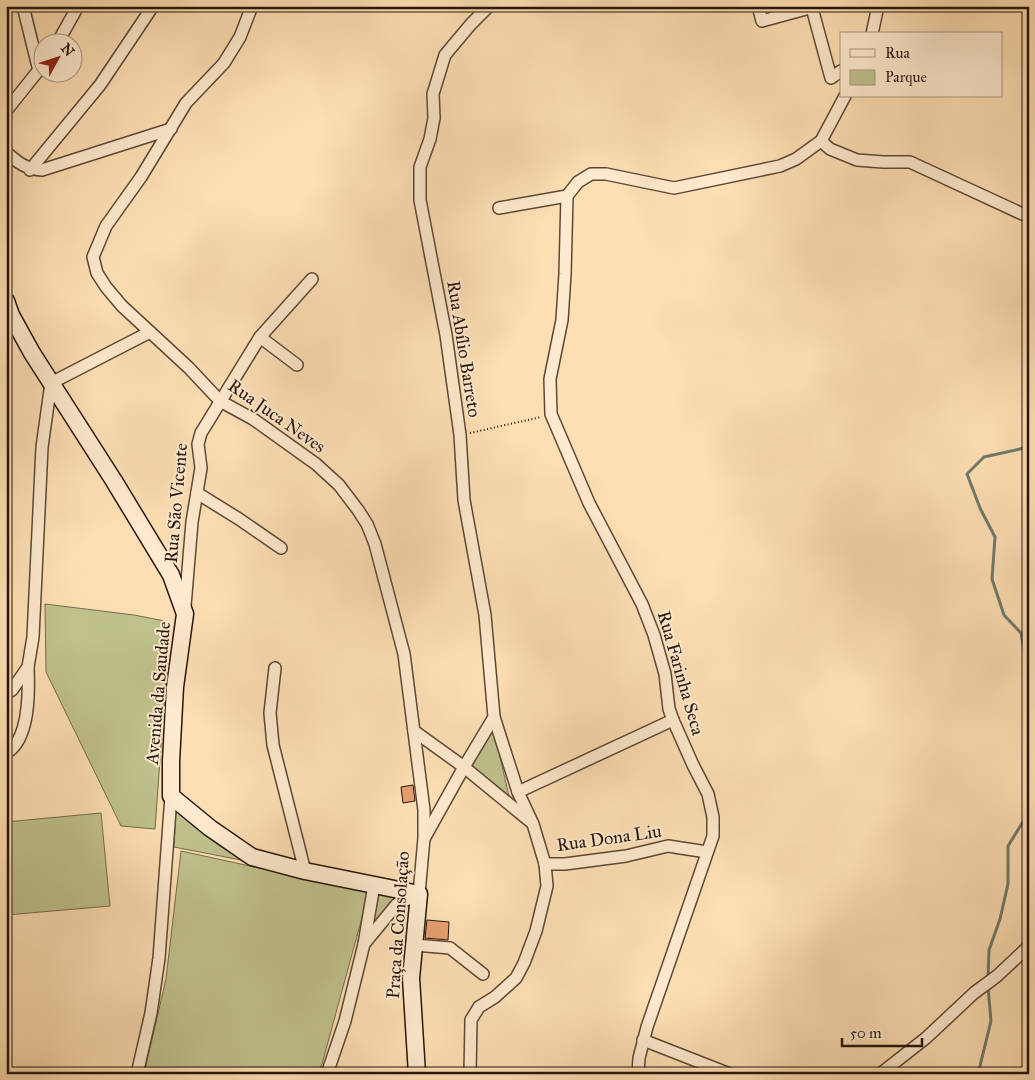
<svg xmlns="http://www.w3.org/2000/svg" width="1035" height="1080" font-family="'IM FELL Great Primer',serif">
  <rect width="100%" height="100%" fill="#fedfb4"/>
  <filter id="stains"><feTurbulence type="fractalNoise" baseFrequency=".004" numOctaves="4"/><feColorMatrix values="0 0 0 0 .2 0 0 0 0 .09 0 0 0 0 .02 0 0 0 .5 -.17"/></filter>
  <radialGradient id="worn" r=".72"><stop offset=".6" stop-color="#630" stop-opacity="0"/><stop offset="1" stop-color="#630" stop-opacity=".3"/></radialGradient>
  <!-- green -->
  <g fill="#c0c28d" stroke="#736c4d">
    <path d="M45,604l89,11 36,7 -15,207 -34,-3 -75,-154z"/>
    <path d="M493,727l16,69 -39,-31z"/>
    <path d="M176,809l65,51 -67,-13z"/>
    <path d="M101,813l9,93 -104,9v-93z"/>
    <path d="M181,851l188,41 -47,172 -4,10h-174l22,-95z"/>
    <path d="M377,895h11l6,3 -21,30 -3,-6z"/>
  </g>
  <g fill="none" stroke-linecap="round" stroke-linejoin="round">
    <!-- stream -->
    <g stroke="#6f7a6d" stroke-width="3">
      <path d="M1029,447l-45,10 -17,17 13,34 15,29 -3,42 12,36 17,18 8,47"/>
      <path d="M988,978l1,-28 11,-31 8,-35v-38l21,-34"/>
      <path d="M978,1074l13,-53 -3,-34"/>
    </g>
  </g>
  <!-- building -->
  <g fill="#e79f71" stroke="#26150d">
    <path d="M413,785l2,16 -12,2 -2,-16z"/>
    <path d="M427,920l22,2 -1,18 -23,-2z"/>
  </g>
  <g fill="none" stroke-linecap="round" stroke-linejoin="round">
    <!-- street casing -->
    <g stroke="#5c4837" stroke-width="14">
      <g id="street">
        <path d="M23,6l16,65"/>
        <path d="M252,6l-12,31 -16,26 -38,40 -45,74 -35,49 -13,31 4,16 9,14 16,19 67,62 31,33 33,18 63,45 23,21 19,25 9,14 8,20 29,110 20,156v28l-5,56 -22,10 -33,40 -19,77 -18,53"/>
        <path d="M758,6l4,15 55,-15"/>
        <path d="M812,8l19,70 10,-7"/>
        <path d="M872,34l6,-28"/>
        <path d="M58,42l20,-36"/>
        <path d="M6,111l36,-45"/>
        <path d="M821,141l9,8 27,11 26,2h27l119,55"/>
        <path d="M6,152c12,11 20,17 36,18l129,-41"/>
        <path d="M30,170l70,-85 53,-79"/>
        <path d="M567,196l-2,78 -3,46 -12,59 1,35 38,89 53,101 12,31 11,39 4,35 4,11 20,45 15,29 5,23v19l-66,191 -8,31 -1,16"/>
        <path d="M567,196l11,-14 13,-8h15l68,14 106,-22 16,-7 25,-18 24,-45"/>
        <path d="M499,208l68,-12"/>
        <path d="M260,337l37,28"/>
        <path d="M197,493l42,26 42,29"/>
        <path d="M185,606l7,-84 9,-54 -3,-24 3,-11 59,-96 52,-58"/>
        <path d="M275,668l-5,45 3,32 32,126"/>
        <path d="M6,694l6,-4 16,-23 5,-30 9,-190 9,-64 99,-51"/>
        <path d="M414,731l50,36 67,55"/>
        <path d="M6,753c24,-13 23,-62 22,-86"/>
        <path d="M518,792l155,-72"/>
        <path d="M425,837l39,-70 30,-50"/>
        <path d="M545,864h20l61,-8 42,-10 39,6"/>
        <path d="M364,944l10,-59"/>
        <path d="M415,945l35,3 33,26"/>
        <path d="M643,1040l87,34"/>
        <path d="M137,1074l14,-61 8,-55 12,-162"/>
        <path d="M470,1074l1,-54 8,-13 16,-10 21,-19 8,-15 12,-32 11,-45 -2,-22 -12,-40 -15,-32 -24,-75 -9,-102 -21,-115 -4,-65 -14,-100 -26,-135v-33l10,-28 4,-21 -1,-24 12,-39 26,-31 18,-18"/>
        <path d="M880,1074l46,-36 48,-45 23,-17 32,-30"/>
      </g>
    </g>
    <!-- secondary casing -->
    <g stroke="#26150d" stroke-width="19">
      <path id="secondary" d="M6,301l5,14 21,38 82,128 57,94 14,39 -10,73 -4,74v35l39,32 42,29 53,14 114,23 -8,84 6,96"/>
    </g>
    <!-- path -->
    <path stroke="#26150d" stroke-width="2" stroke-dasharray="1 2.5" stroke-linecap="butt" d="M470,433l71,-16"/>
    <!-- street -->
    <use href="#street" stroke="#feeace" stroke-width="11"/>
    <!-- secondary -->
    <use href="#secondary" stroke="#feeace" stroke-width="16"/>
  </g>
  <g text-anchor="middle" dominant-baseline="central" stroke-width="4" stroke-linejoin="round" paint-order="stroke">
    <!-- street labels -->
    <g font-size="18" fill="#26150d" stroke="#feeace">
      <text transform="translate(464 349) rotate(81)">Rua Abílio Barreto</text>
      <text transform="translate(277 416) rotate(35)">Rua Juca Neves</text>
      <text transform="translate(176 503) rotate(-85)">Rua São Vicente</text>
      <text transform="translate(681 673) rotate(74)">Rua Farinha Seca</text>
      <text transform="translate(158 693) rotate(-85)">Avenida da Saudade</text>
      <text transform="translate(609 838) rotate(-8)">Rua Dona Liu</text>
      <text transform="translate(398 925) rotate(-86)">Praça da Consolação</text>
    </g>
  </g>
  <!-- margin -->
  <rect width="1035" height="1080" fill="none" stroke="#fedfb4" stroke-width="25"/>
  <rect x="8" y="8" width="1020" height="1065" fill="none" stroke="#26150d" stroke-width="2.5"/>
  <rect x="12" y="12" width="1010" height="1055" fill="none" stroke="#26150d"/>
  <!-- legend -->
  <rect x="840" y="32" width="162" height="65" fill="#feeace" stroke="#a89581"/>
  <rect x="850" y="49" width="25" height="8" fill="#feeace" stroke="#a89581"/>
  <text x="885" y="58" font-size="15" fill="#26150d">Rua</text>
  <rect x="850" y="70" width="25" height="15" fill="#c0c28d" stroke="#a89581"/>
  <text x="885" y="82" font-size="15" fill="#26150d">Parque</text>
  <!-- north arrow -->
  <g transform="translate(58 58) rotate(50)"><circle r="24" fill="#feeace" stroke="#a89581"/>
  <path d="M0-4L9 19L0 12L-9 19Z" fill="#8f2418"/>
  <text y="-8" font-size="14" font-weight="bold" text-anchor="middle" fill="#26150d">N</text>
  </g>
  <!-- scale -->
  <path d="M842 1038v8h80v-8" fill="none" stroke="#26150d" stroke-width="2.5"/>
  <text x="850" y="1038" font-size="15" fill="#26150d" stroke="#feeace" stroke-width="4" paint-order="stroke">50 m</text>
  <rect width="100%" height="100%" filter="url(#stains)"/>
  <rect width="100%" height="100%" fill="url(#worn)"/>
</svg>
